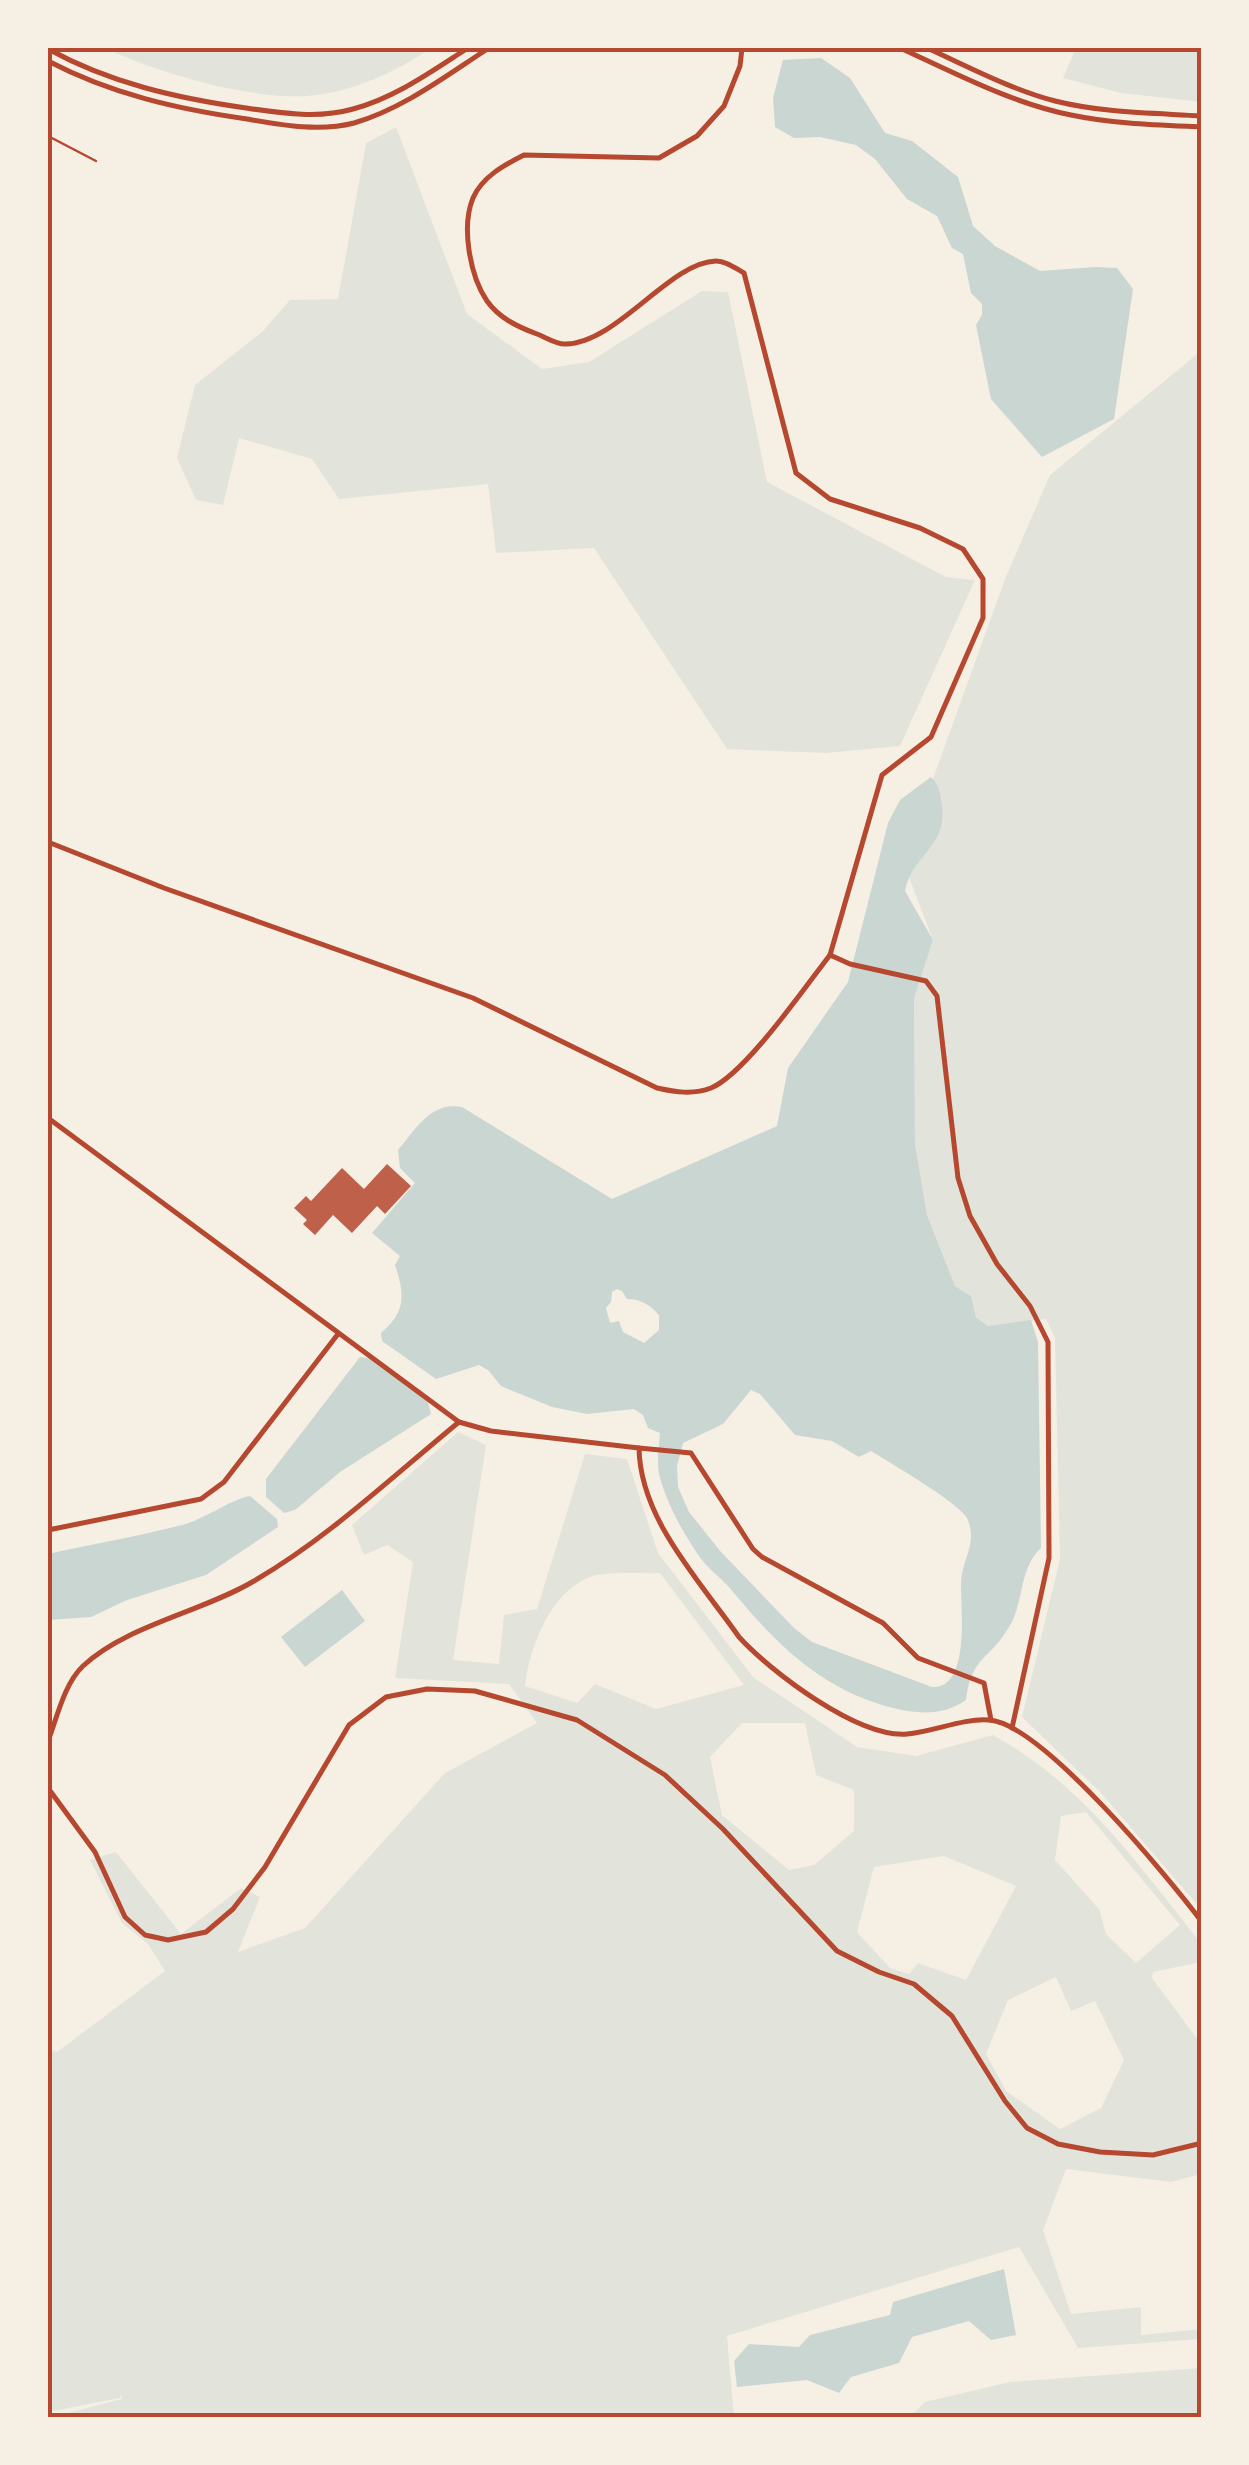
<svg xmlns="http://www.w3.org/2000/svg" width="1249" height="2465" font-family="Barlow,sans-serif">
  <rect width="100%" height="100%" fill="#f6efe4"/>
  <!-- green -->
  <g fill="#e2e4dc" fill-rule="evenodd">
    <path d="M105,48h327c-34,22 -75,42 -115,47 -58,8 -160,-22 -212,-47z"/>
    <path d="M1076,48h125v54l-80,-9 -58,-15z"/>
    <path d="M396,127l71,187 75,55 47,-7 113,-71 26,1 39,190 179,95 29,3 -75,166 -74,7 -99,-4 -133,-201 -98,5 -8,-69 -149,15 -27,-40 -73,-21 -16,67 -27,-5 -19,-42 18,-73 68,-54 27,-31 48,-1 28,-156z"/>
    <path d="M1201,351v1558l-100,-116 -79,-76 38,-158 -5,-221 -9,-19 -58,7 -12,-10 -5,-20 -16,-10 -28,-71 -12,-71 -1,-146 19,-58 -30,-78 102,-283 45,-104z"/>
    <path d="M458,1432l28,13 -33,215 46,4 5,-49 33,-6 48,-155 42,5 31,94 96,125 103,69 59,9 77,-21c92,51 144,129 208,208v19l-48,10 -1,6 49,66v130l-30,8 -105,-13 -23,61 28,84 70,-7v28l60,-6v10l-123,9 -59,-101 -292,89 7,81 -686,1 74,-19 -2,-5v4l-72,14v-364l9,4 108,-81 -17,-27 -26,-21 -32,-63 26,-8 65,82 60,-46 19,9 -22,55 67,-24 140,-155 92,-50 -28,-39 -114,-6 18,-116 -26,-17 -23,10 -12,-30zM660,1573l84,112 -88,24 -61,-25 -18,19 -52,-17c4,-38 26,-95 65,-109 16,-6 52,-3 70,-4zM742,1723h63l11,52 38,15v41l-40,34 -25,5 -67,-55 -12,-58zM1086,1812l94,113 -44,38 -30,-29 -7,-25 -44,-49 6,-44zM944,1856l72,30 -50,94 -48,-17 -9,11 -19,-6 -33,-36 17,-65zM1056,1977l15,34 24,-10 29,59 -23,48 -41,21 -54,-38 -20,-37 22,-54z"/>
    <path d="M1201,2368v49h-291l15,-15 85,-20z"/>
  </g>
  <!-- water -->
  <g fill="#c9d6d2" fill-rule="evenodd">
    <path d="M821,58l29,20 35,55 27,8 46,36 15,49 22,20 45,25 56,-4 21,1 16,21 -19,130 -72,38 -51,-58 -15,-74 6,-10v-11l-11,-11 -8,-39 -11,-6 -15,-32 -30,-17 -32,-40 -19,-14 -36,-8 -26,1 -19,-11 -2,-29 10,-38z"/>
    <path d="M931,777c9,9 9,16 11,29 5,42 -30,48 -37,85l28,49 -19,58 1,146 12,71 28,71 16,10 5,21 12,9 43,-6 7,22 3,206c-23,22 -16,53 -32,79 -18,32 -38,29 -43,73 -23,16 -48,14 -73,8 -72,-18 -119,-66 -164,-121 -8,-9 -19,-17 -27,-27 -17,-23 -34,-54 -42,-82 -4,-15 -1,-30 0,-45l-12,-5 -5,-13 -9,-6 -47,5 -35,-7 -51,-21 -13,-16 -9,-5 -43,14 -54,-38 -1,-8c25,-21 24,-38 14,-68l5,-9 -28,-23 43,-50 -15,-15 -2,-18c18,-21 33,-49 64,-43l150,92 165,-73 11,-58 60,-86 40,-159 12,-23zM617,1289l5,2 5,8c14,0 23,6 32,16v15l-15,13 -21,-11 -4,-11 -9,2 -4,-15 5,-6 1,-10zM751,1390l9,4 35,41 37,6 27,16 12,-6c18,11 88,52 96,67 12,26 -7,43 -6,68 0,24 9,103 -29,101l-120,-45 -18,-14 -73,-76 -32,-40 -11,-25 -1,-21 6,-23 40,-19z"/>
    <path d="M360,1357l13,2 54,40 4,15 -91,58 -45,38 -11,3 -18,-16v-18z"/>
    <path d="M250,1496l27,23 1,8 -72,48 -79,25 -36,17 -43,3v-66c45,-10 92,-18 138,-30 22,-7 46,-25 64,-28z"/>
    <path d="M342,1590l23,31 -60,46 -24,-30z"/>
    <path d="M1004,2269l12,66 -25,5 -22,-19 -57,16 -13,26 -48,14 -12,16 -32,-13 -70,7 -3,-26 15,-17 50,3 11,-12 80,-20 3,-13z"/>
  </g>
  <!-- building -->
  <path fill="#bf614a" d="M387,1164l24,22 -26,28 -8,-8 -25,27 -19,-18 -18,20 -12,-11 4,-4 -13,-12 12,-12 5,5 31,-33 22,21z"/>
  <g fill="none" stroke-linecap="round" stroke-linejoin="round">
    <!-- service -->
    <path stroke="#b5482f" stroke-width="2.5" d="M48,136l48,25"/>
    <!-- minor -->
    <g stroke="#b5482f" stroke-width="5">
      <path d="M742,48l-2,18 -16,40 -27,30 -38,22 -135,-3c-20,10 -42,22 -51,43 -12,29 -3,78 14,103 12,17 31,26 50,33 8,3 20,11 29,10 51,-1 104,-82 150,-83 10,0 19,7 28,12l52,200 34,26 90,29 43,21 20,30v39l-52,119 -49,38 -52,180"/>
      <path d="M48,842l116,46 309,110 184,90c18,4 36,7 54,0 34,-14 94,-101 119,-133l20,9 76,17 11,15 21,182 12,38 27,48 33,42 18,36 1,216 -37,170"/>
      <path d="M48,1118l411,304"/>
      <path d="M639,1448l52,5 62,96 9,8 121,66 35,35 66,25 7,37"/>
      <path d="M48,1530l153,-31 23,-17 114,-148"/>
      <path d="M48,1788l47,64 30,65 20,18 23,5 38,-8 27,-23 32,-42 84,-142 37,-28 41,-8 48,2 102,29 88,55 58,54 114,122 42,21 35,12 38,32 53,85 22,27 31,16 42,8 53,3 49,-12"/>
    </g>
    <!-- tertiary -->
    <g stroke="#b5482f" stroke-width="5">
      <path d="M900,48c55,25 111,55 171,67 43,9 87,10 131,12"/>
      <path d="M927,48c42,19 83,41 128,53 48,12 98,12 147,15"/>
      <path d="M48,49c62,34 128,49 198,59 35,5 72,11 107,1 42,-11 79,-38 115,-61"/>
      <path d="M48,61c63,33 129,48 199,58 35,6 72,13 107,4 49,-14 93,-48 135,-75"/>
      <path d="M48,1741c9,-23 16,-57 35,-75 44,-41 119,-54 171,-85 74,-43 138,-104 205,-159l32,9 148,17c1,71 61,133 100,189 32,35 119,101 168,97 26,-2 56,-16 82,-14 52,3 180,158 213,202"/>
    </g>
  </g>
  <!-- border -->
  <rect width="1249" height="2465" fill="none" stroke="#f6efe4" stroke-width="100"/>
  <rect x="50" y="50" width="1149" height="2365" fill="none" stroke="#b5482f" stroke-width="4"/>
</svg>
